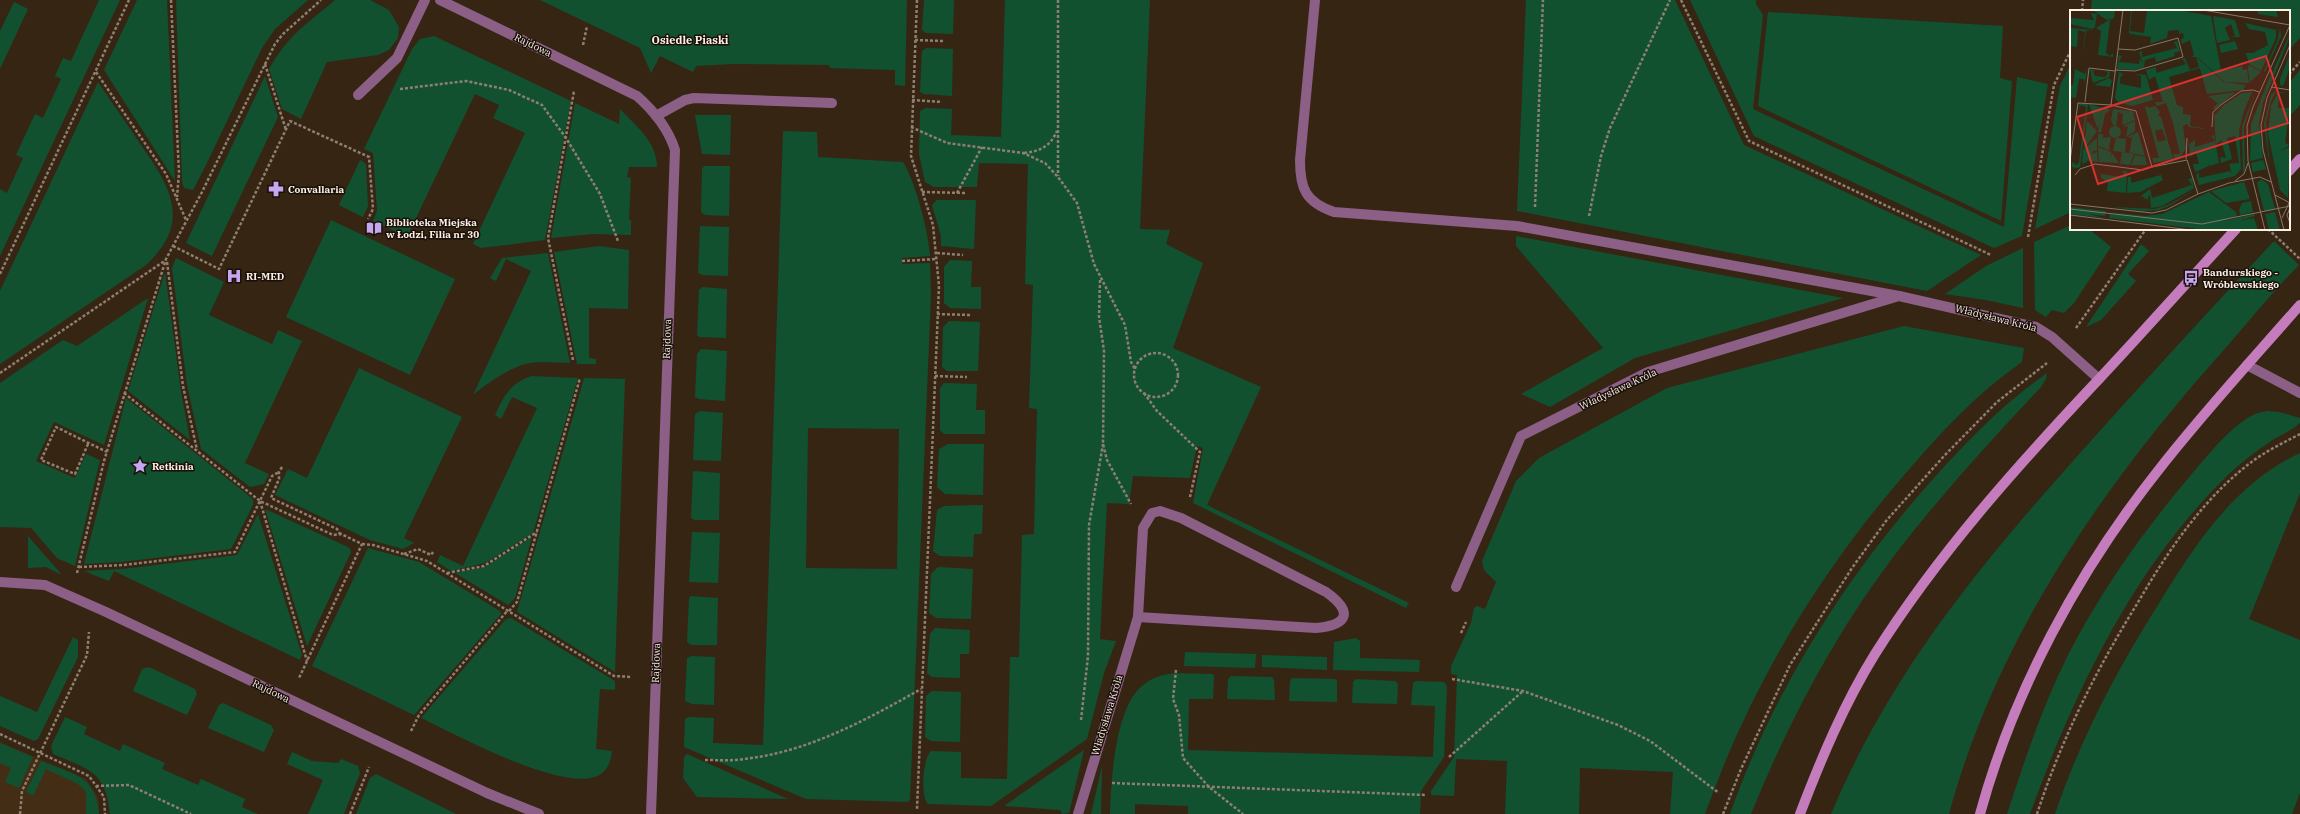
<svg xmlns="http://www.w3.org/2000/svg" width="2300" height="814" font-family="'IBM Plex Serif',serif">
  <rect width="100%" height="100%" fill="#372514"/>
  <!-- built -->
  <path fill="#442d15" d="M0,742l86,37 12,18 1,17h-99z"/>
  <!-- green -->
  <g fill="#115130" fill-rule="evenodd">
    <path d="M99,0h21l-120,256v-67l7,4 16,-35 -7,-3 19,-41 8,4 18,-39 -6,-3 8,-18 8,3z"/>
    <path d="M137,0h30l8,181 -71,-111z"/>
    <path d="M176,0h132l-33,29 -13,19 -57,119 -12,23 -9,-2 -2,-7z"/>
    <path d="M335,0h35l19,10 10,17 -1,11 -9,12 -11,5 -51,7 -26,57 -19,-10 -13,-40c19,-34 38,-45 66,-69z"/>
    <path d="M540,0h367l-2,86 -10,-1v-15l-65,-2 -1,-3 -97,-1 -36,2 -3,6 -33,-16 -9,17 -11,-25z"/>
    <path d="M924,0h30l-1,34 -27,-1 -4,-3z"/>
    <path d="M1005,0h145l-10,229 30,1 -4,14 37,19 -30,85 88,39 -54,118 202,98 -3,5 -213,-105 10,-55 -6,-2 -7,32 -57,-2 -4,28 -22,-1 -7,136 16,2 -12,32 -17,66 -96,67 -63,-2c-8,-7 -5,-47 3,-53l30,1v26l46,1 3,-122h9l3,-122 12,-1 3,-125 -8,-1 4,-123 -8,-1 3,-120 -49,-1 -2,24h-43l-9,-5 -6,-28 1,-43 6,-3 26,1 -1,26 50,2z"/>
    <path d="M1526,0h149l69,145 237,110 -54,36 -410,-80z"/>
    <path d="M1690,0h66v4l7,11 -10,94 251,118 13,-150 31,7 -26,152 -28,12 -240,-112z"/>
    <path d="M2092,0h208v38l-11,12v-39h-198z"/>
    <path d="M14,2l14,7 -28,60v-38z"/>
    <path d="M1768,12l235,14 -3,52 12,3 -11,140 -243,-115z"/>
    <path d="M434,36l137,65 -26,139 -64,8 -8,-4 52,-111 -32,-15 6,-13 -24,-11 -68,143 -34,-16 4,-10 -4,-58 -9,-4 48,-100 8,-10z"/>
    <path d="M927,48l26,1 -1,47 -28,-2 -4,-2 2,-41z"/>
    <path d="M2071,63v149l-36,17 25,-143z"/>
    <path d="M2300,70v35l-11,12v-34z"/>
    <path d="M265,76l13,41 -66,139 -26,-13z"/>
    <path d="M98,82c14,21 29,42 43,63 30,43 51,77 5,120l-146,99v-73z"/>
    <path d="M575,103l44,21 1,-15c16,17 37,33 37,58h-28l-2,10 4,1 -2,42h2v15l-38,-1 -42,4z"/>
    <path d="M695,115h36l-1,40 -28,-1z"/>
    <path d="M783,131l34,1 1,25 85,5c12,18 26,72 27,94l-28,2v6l28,-1 1,32 -21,504 -2,3 -102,-3 -122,-52 1,-28 3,-2 26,1 -1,25 50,2zM808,428l91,1 -2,140 -91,-1z"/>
    <path d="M360,160l6,4 2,42 -5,11 -24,-12z"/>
    <path d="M704,166h26l-1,50 -24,-1 -4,-3 1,-43z"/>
    <path d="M937,200h39l-2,49 -33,-3v-10l-9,-31z"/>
    <path d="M331,220l124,59 -45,96 -124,-58z"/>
    <path d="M2071,225v4h18l22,18 -37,56 -10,10 -12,-3 -6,7 -11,-7 -1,-68z"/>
    <path d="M700,226l29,1 -1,49 -25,-1 -5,-2z"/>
    <path d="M1516,236l327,62 -208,60 -85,49 -29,-13 82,-46 -87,-102z"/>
    <path d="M2274,241l25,24c-25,25 -47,53 -70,79 -123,137 -231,290 -280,470h-118c60,-142 149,-249 250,-362 63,-71 128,-141 193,-211z"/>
    <path d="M2141,244l8,7 -21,23 8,7 -35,39 -15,7z"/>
    <path d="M599,246l30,4 -1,59 -39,-1v50l7,1v5h-19l-23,-112z"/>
    <path d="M2023,248v60l-37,-8 -41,-6 41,-28z"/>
    <path d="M548,253l22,110c-13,0 -27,-2 -40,0 -16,2 -45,21 -57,32l58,-124 -25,-12 -10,22 -6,-3 12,-20z"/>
    <path d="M176,258l48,24 -15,33 63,29 6,-14 24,11 -57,122 24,11 -5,10 -14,3 -49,-38 -14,-64 -15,-117z"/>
    <path d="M950,260l22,1 -1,26h10v22l-31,-1 -6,-5v-36z"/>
    <path d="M165,272l16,119 9,49 -62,-49z"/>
    <path d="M702,287l25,2 -1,49 -27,-1 -2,-2 2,-45z"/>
    <path d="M148,298l-44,147 -50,-23 -18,39 39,17 11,-24 14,6 -25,106 -18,-8 -26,-30 -31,-1v-144l63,-43 14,6z"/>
    <path d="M949,321l31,1 -2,49h-31l-5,-4 1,-40z"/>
    <path d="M1904,326l120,22 -2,14c-45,31 -81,70 -117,112 -89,103 -154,212 -200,340h-35l3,-42 -93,-4 -1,46h-74l2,-53 -51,-2 -2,37 -23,-1v-4l23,-34 3,-82 -6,-1v-8l20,-43 3,-15 3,-2 8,3 11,-27 -12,-12 -2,-9 34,-80 23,-23 128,-70z"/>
    <path d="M701,349l26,2 -2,50 -26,-2 -4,-2 2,-43z"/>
    <path d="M359,368l103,49 -58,121 10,5 -11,6 -33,-9 -95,-45 13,-26 19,9z"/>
    <path d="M2047,373l-1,6 -5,8c-51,54 -102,110 -147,169 -60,79 -106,167 -143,258h-21c44,-125 116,-238 204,-336 35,-39 70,-75 113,-105z"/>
    <path d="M532,376l46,2 -45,155 -48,30 -34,8 -14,-9 3,-7 23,11 74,-158 -25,-11 -11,22 -6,-4c8,-18 16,-33 37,-39z"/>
    <path d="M584,378l41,1 -10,293 -98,-60z"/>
    <path d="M944,383l33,1 -1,26h9v24h-41l-4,-4v-42z"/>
    <path d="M126,398l127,101v6l-22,44 -110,13 -37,2z"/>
    <path d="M700,411l23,2 -2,48 -28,-1 2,-46z"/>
    <path d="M2268,411l11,1 21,6v5c-8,7 -17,11 -26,16 -15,10 -30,21 -43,33 -96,92 -156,218 -201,342h-23c18,-55 36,-109 62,-161 34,-66 79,-128 127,-184 15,-18 37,-44 57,-54 5,-3 10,-3 15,-4z"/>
    <path d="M948,444h36l-1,51 -38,-1 -8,-7 2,-38z"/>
    <path d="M2300,453v40l-51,126 51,21v153l-8,21h-237c24,-71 58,-137 98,-201 38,-62 78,-128 147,-160z"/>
    <path d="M693,471l27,2 -1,47h-24l-4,-2z"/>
    <path d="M983,505l-1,29h-8l-1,23 -33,-1 -7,-5 4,-41 7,-4z"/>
    <path d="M265,509l85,39 1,4 -44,94z"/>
    <path d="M258,514l44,141 -2,5 -186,-89 -5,10 -25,-10 39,-2 114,-14z"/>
    <path d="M692,532l28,1 -2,50 -29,-1z"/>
    <path d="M28,536l34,39 -16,-8 -18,1z"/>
    <path d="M532,537l-17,61 -7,7 -53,-32 30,-6z"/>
    <path d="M368,548l51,14 81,49 1,3 -87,101 -102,-49z"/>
    <path d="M938,567l35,2 -2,50 -35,-1 -7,-5 2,-39z"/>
    <path d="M691,596l27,2 -1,47h-26l-4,-3 2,-44z"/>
    <path d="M511,618l104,63v9l-15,-1 -4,60 16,2c-1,11 -5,22 -17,26 -39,12 -136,-41 -174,-59l85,-99z"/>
    <path d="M935,628l35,2 -1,24h-9v24l-28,-1 -5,-4 3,-39z"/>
    <path d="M73,637l5,3v17l-40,82 -4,2 -34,-15v-30l37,16z"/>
    <path d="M1356,638l4,3v17l60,2 -1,12 -86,-2 1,-28z"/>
    <path d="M1185,652l71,2 -1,14 -71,-2z"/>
    <path d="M1262,655l65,2v13l-65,-3z"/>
    <path d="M692,656l23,1 -1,48 -22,-1 -7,-3 2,-43z"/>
    <path d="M149,667l46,22 2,5 -10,21 -54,-24 9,-22z"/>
    <path d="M1175,673l37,1 2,1 -1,24h-24l-1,51 245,7 2,-51 -24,-1 2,-22 3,-2 28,1 3,4 -3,71 -23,34 -1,23h-232v-8l-53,-2v10h-25c1,-33 5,-106 32,-128 10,-9 20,-11 33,-13z"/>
    <path d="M1231,676l41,1 2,3 1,20 -48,-1 1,-20z"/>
    <path d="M1292,678l43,1 2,2v21l-48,-1 1,-20z"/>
    <path d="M1356,679l39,2 3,3 -1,20 -45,-1 1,-21z"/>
    <path d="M932,691l29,1 -1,50 -29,-1 -6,-4 1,-41z"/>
    <path d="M223,703l48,22 3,5 -10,22 -56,-24 11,-23z"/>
    <path d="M65,717l22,10 -3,7 36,17 3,-7 42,19 -3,6 36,16 3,-6 44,20 -3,8 16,7h-148c-4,-43 -22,-45 -57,-60l-2,-8z"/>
    <path d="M0,743l33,14 -14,31 -14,-6 6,-14 -11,-5z"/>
    <path d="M1084,750l-15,63 -7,1 -2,-4 -56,-4z"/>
    <path d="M292,752l20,9 26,2 3,-4 17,7 2,7 -16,41h-36l15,-34 -36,-16z"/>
    <path d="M687,754l101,45 -91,-2 -14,-19 1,-21z"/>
    <path d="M41,761c32,13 55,14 58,53h-13v-22l-8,-8 -32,-15 -13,27 -7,-4z"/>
    <path d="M1102,766l-1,48h-10z"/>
    <path d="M376,774l80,40h-100l14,-36z"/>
  </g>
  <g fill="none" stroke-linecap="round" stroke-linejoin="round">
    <!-- path -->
    <g stroke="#8f7f71" stroke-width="2.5" stroke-dasharray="3 2" stroke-linecap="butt">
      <path d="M171,0l8,173 -2,24"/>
      <path d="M917,0l-6,156 22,69 6,61 -22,523"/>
      <path d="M1058,0v176"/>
      <path d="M1681,0l68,141 242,114"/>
      <path d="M2082,11l1,-11"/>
      <path d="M915,40l28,1"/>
      <path d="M583,45l4,-19"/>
      <path d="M265,64l21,66"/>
      <path d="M96,72l70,102 20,46"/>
      <path d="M2289,74l11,-12"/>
      <path d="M400,89l66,-8 43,9 33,15 24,33 34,56 18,47"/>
      <path d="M912,100l30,2"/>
      <path d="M911,127l36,16 76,10 22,10 13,14 19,26 17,61 31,61 6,37 4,7"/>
      <path d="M1024,153c16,-2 26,-6 33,-22"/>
      <path d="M922,192l44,1"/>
      <path d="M957,193l25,-46"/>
      <path d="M1535,207l8,-207"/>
      <path d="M1589,216l12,-60 9,-28 60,-128"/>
      <path d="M2268,229l32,30"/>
      <path d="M2028,237l26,-152 17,-35"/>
      <path d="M173,246l46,23 71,-148 79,36 4,52 -5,10"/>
      <path d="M937,253l26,2"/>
      <path d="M902,261l35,-2"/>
      <path d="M167,262l16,124 14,64"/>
      <path d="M0,274l129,-274"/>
      <path d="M1100,280l-1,37 5,34 -1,93 4,16 24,44"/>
      <path d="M937,314l33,1"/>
      <path d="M2076,328l70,-99"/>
      <circle cx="1156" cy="375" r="22"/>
      <path d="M573,360l-25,-122 26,-147"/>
      <path d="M0,373l166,-113"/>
      <path d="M935,376l32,1"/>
      <path d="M124,393l136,108 73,34 8,-1 21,10 -63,134"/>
      <path d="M1144,393l13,18 43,41 -10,45"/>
      <path d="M88,444l-13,30 -34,-14 15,-33 51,25"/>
      <path d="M282,467l-3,5v7l-8,19 66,31 3,5"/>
      <path d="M260,501l47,160"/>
      <path d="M362,544l11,1 54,16 187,115 18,1"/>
      <path d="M404,554l14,-5 13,6 2,-3"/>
      <path d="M79,567l44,-2 112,-13 37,-76 7,-4"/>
      <path d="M77,573l27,-112 62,-202 36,-67 73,-148 8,-10 38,-34"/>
      <path d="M447,573l37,-7 53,-34"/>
      <path d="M509,611l8,-9 63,-224"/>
      <path d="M1461,633l5,-11"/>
      <path d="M1176,670l-3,29 6,16 4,43 26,29 34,27"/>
      <path d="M1452,679l71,12 95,34 32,16 69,52"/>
      <path d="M1081,720l7,-64 1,-131 14,-81"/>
      <path d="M411,731l8,-16 89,-105"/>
      <path d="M0,734l89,42 15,21 1,17"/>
      <path d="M1449,757l74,-66"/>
      <path d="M705,760c13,0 26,1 39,-1 64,-7 122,-39 177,-70"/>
      <path d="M1112,783l314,12"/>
      <path d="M96,786l33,-1 62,29"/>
      <path d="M20,814l2,-23 65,-136 2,-23"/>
      <path d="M350,814l19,-47"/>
      <path d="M1723,814l18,-45 49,-104 62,-97 34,-47 58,-65 53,-54 50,-39"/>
      <path d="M2037,814c24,-74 59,-144 100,-210 29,-50 63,-101 108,-137 17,-14 36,-23 55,-33"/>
    </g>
    <!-- service -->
    <g stroke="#8c5f87" stroke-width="10">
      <path d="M1315,0l-15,160c0,28 5,42 34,52l183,14 382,70"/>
      <path d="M358,95l39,-37 28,-58"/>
      <path d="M656,116l29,-16 9,-2 138,5"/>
      <path d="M1160,511l21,7 145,74c28,20 22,33 -10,36l-178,-11 5,-89 9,-15z"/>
    </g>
    <!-- minor -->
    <g stroke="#8c5f87" stroke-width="10">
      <path d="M440,0l197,96c17,15 31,32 38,54l-24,664"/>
      <path d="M2247,365l53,28"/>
      <path d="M0,582l45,3 61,27 381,181 52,21"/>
      <path d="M1456,587l65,-151 127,-64 251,-76 137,31 16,10 47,42"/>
      <path d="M1078,814l60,-197"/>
    </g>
    <!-- secondary -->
    <g stroke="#c47cbc" stroke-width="10">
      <path d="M2289,171l11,-12"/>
      <path d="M1800,814c21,-55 44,-110 75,-160 63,-100 143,-189 224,-275 46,-49 91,-100 137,-150"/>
      <path d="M1980,814c34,-124 98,-242 177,-342 45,-58 95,-112 143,-167"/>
    </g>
  </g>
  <!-- icons -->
  <defs>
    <g id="pharmacy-bare" transform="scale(1.2)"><path d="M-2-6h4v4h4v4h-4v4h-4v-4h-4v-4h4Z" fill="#c5a7f1" stroke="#191009" stroke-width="2.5" paint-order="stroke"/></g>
    <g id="library-bare" transform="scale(1.2)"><path d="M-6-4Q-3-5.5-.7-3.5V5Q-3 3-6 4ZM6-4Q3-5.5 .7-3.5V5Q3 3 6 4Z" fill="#c5a7f1" stroke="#191009" stroke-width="2.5" paint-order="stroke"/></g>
    <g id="hospital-bare" transform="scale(1.2)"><path d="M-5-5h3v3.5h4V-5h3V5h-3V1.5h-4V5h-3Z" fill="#c5a7f1" stroke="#191009" stroke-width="2.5" paint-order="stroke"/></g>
    <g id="bus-bare" transform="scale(1.2)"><path d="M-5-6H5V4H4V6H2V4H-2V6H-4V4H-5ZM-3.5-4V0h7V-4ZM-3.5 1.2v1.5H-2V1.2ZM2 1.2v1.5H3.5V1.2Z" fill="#c5a7f1" stroke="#191009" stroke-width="2.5" paint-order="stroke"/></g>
    <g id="sight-bare" transform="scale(1.2)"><path d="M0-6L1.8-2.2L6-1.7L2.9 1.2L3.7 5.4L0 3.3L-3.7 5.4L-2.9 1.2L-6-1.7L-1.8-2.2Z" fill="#c5a7f1" stroke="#191009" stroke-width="2.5" paint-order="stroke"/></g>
  </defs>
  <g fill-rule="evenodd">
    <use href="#pharmacy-bare" x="276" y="189"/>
    <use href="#library-bare" x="374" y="228"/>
    <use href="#hospital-bare" x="234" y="276"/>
    <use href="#bus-bare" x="2191" y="278"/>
    <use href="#sight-bare" x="140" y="466"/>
  </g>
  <g text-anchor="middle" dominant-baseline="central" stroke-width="3" stroke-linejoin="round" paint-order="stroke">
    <!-- street labels -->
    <g font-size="10" fill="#fcefe4" stroke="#191009">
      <text transform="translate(533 45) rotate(26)">Rajdowa</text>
      <text transform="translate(1996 318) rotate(14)">Władysława Króla</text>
      <text transform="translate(667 339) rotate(-88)">Rajdowa</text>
      <text transform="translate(1618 389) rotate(-25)">Władysława Króla</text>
      <text transform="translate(656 663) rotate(-88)">Rajdowa</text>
      <text transform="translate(271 691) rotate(26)">Rajdowa</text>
      <text transform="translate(1107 715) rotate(-73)">Władysława Króla</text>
    </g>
    <!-- poi labels -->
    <g font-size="10" font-weight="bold" fill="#fcefe4" stroke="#191009" text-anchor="start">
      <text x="288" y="189">Convallaria</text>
      <text x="386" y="222">Biblioteka Miejska<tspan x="386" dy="12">w Łodzi, Filia nr 30</tspan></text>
      <text x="2203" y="272">Bandurskiego -<tspan x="2203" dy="12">Wróblewskiego</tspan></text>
      <text x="246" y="276">RI-MED</text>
      <text x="152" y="466">Retkinia</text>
    </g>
    <!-- neighbourhood labels -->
    <g font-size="11" font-weight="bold" fill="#fcefe4" stroke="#191009">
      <text x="690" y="40">Osiedle Piaski</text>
    </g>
  </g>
  <!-- overview -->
  <g transform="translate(2070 10)">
    <rect width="220" height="220" fill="#372514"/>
    <path d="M25,0h20l-1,8 -7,2 -12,-8zM57,0h5l-2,21 14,2 3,-23h31l33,6 10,55 21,-5 1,4 4,-1 2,14 -24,-1 -28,-25h-6l3,-2 -4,-15 -8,4 -1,-4 3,-3 -1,-4 -4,1v-4l-11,1 -1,7 -17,6 1,-7 -20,-3 -2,-1 2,-22zM187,0h19l2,7 -20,-3zM21,3l6,1 -2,13 -3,2 -22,-5v-6l24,2zM143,6l22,4 5,17h-10l5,-1 -4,-12 -6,4 5,12 -13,3zM39,10l4,1h-3l-4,32 4,3 3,-3v4l-15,-2 3,-24 -5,-3zM175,13l31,7v8l-15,33 -12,-7 -3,-11h7l15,-8 -3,-13 -16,-3zM0,18l22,2 -6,1 -3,22 2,-21 -7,-2 -1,17 -7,-1zM210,18l1,8 -16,36 -1,-1 14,-32zM220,23v3l-16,40 -3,-1zM107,31l3,10 -6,2 1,3 -19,6 -1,-5 -10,3 -1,7 -5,-15 3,-1v6l35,-9 -3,-6zM165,31l3,8 -17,4 -2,-8zM220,44v13l-7,19 -3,-1v-6zM49,45l3,1 -3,6 20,2 1,-6 4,9 -9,3 -18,-1zM126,47l28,25 22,3 -3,5 -36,4 -7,-26 -31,9 8,28 6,2v7l8,1 -1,11 19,3 -21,-2v-3l-5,2 3,23 -6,8 -6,2 -1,-5h7l-7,-31 -7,-20 -9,3 -2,-4h8l-8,-26 -6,4 -3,-10 10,-3v6l30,-9 -4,-5 3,-1 5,12 9,-3zM179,55l12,7 -11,10 -2,-13zM5,59l10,5 1,-4 1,-1 -2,15 -1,-5h-5l-3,19 -6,-1v-12h3zM20,60h5l-2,1 2,5 10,1 3,-4 -3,-2 5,1 -1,5 -16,6zM49,62l4,2 -3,4v7l2,-6 -1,5 20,4v-12l-6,-2 11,1 7,25 -21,6 -14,-4 -3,-4zM200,66l3,2 -10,25 -4,21 4,34 -13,3 1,-37zM39,68l3,3 -2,6 -16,-2zM207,80l-6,11 -5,21 4,45 -6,-43 7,-29zM166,82l-21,17h-3l6,-6 -10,-7zM182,82l-8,19 -5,19 2,39 -6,7 -36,9 -3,-10 3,-3v6l31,-7 2,3 -3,-10 10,-1 -4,-27 -8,2 5,21 -11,4 -1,-6 6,1 -5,-18 -5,4 -2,-28 10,-11 18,-12zM185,83l-11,34 1,41 -2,5 -1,-47zM208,83l2,-1 7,1h-8l-1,15h12l-5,35 5,2 -10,6 10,-4 -2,51 -8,-8 -12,-56 3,-28zM10,94h8l-8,63 -3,1 -5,-1v-5l5,3 2,-3 7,-55 -5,-2 -2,3zM19,94l14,4 -5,20 -1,-1zM77,96l1,2 7,-2 5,6 -2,3 3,2 12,42 -19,4 -2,-5h7l-14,-51zM92,119l4,11 -8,2 -3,-11zM35,97l5,3 -5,4 -4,19 -3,-1 3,-18zM43,99l18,2 4,2 -2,1 2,6 -13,5 1,-11 -5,-2 -2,14 -3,-1 -2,-5zM17,111l10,10 -12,17h-1zM65,111v10l-9,6 2,-11 -4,1 1,-2zM39 122a6 6 0 1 1 12 0a6 6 0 1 1-12 0ZM68,122l7,24 -17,-4 2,-1 2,-14 -4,1 1,-2zM28,124h5v4l8,-1 -2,11 2,2 -6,-1 -3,-5 2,4 -6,-2zM144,125l5,28 -9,3 -2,-3 1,3 -14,6 -2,-8h6l-3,-12 -6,5 -1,-13 6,-4v7l20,-6 -4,-5zM27,128v13h-4l-1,3 5,-2 1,10 -14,-2 4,1 -6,3 1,-14zM46,128l10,1 -1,13 -12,-1zM28,137l13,5 -1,5 2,-4 7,10 -20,-1zM52,142l12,2 -4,11 -10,-1zM65,145l10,2 2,8h-16zM193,150l3,9 -13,3 -2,-9zM51,161h6l-1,22 -19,-2 1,-9 -7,-4v-4l22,3 1,-4zM91,165l2,5 -23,12 -13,1 1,-16h3v6zM122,168l2,10 -32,18 -11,2 -1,-14 -3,6 -5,-4 -5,3 13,-10 2,9 40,-13 -4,-6zM191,169l7,5 7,25 -11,2 -7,-28zM174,172l6,17 -24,4 -15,-12zM124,180l-23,15 -12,5 -15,1 -33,-4 44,2 15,-5zM139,182l27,20 1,4 -13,5 30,-7 1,2 -16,5 15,-3 4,12h-51l-98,-12 1,-4 16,1 -16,-3 35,4 17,-2zM181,191l2,11 -13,3 -1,-5 3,-7zM0,197l36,4 -1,5 -17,-2 16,4 -34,-4zM205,202l5,18h-11l-4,-16z" fill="#115130" fill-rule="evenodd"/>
    <path fill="none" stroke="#867667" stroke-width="1" d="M53,0l-12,95 25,6 16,56 35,-7 11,34M133,0l87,15M45,60l20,1 48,-14 -5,-19 -43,12 -17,-1M201,77l19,3M15,92l4,-34 26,3M142,117l1,-15 9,-8 19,-13 12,-1 6,2M116,149l1,-21M0,151l8,-58 33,2M5,165l5,-6 15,-5 48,6 9,-3M165,171l9,-7 4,-11M205,185l15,8M0,194l82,9 14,-3 32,-16 31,-11 31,-6 11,5M220,198l-3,7 3,8M0,199l132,15 88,-18M0,205l121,15M212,208l7,-15M195,220l-17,-69 -1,-35 6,-19 37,-82M214,220l-21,-80 -2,-25 6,-27 23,-53"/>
    <path fill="#d83231" fill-opacity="0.15" stroke="#d83231" stroke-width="2" d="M196,46l22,67 -190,61 -21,-67z"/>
    <rect width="220" height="220" fill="none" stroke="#fcefe4" stroke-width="2"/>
  </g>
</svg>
